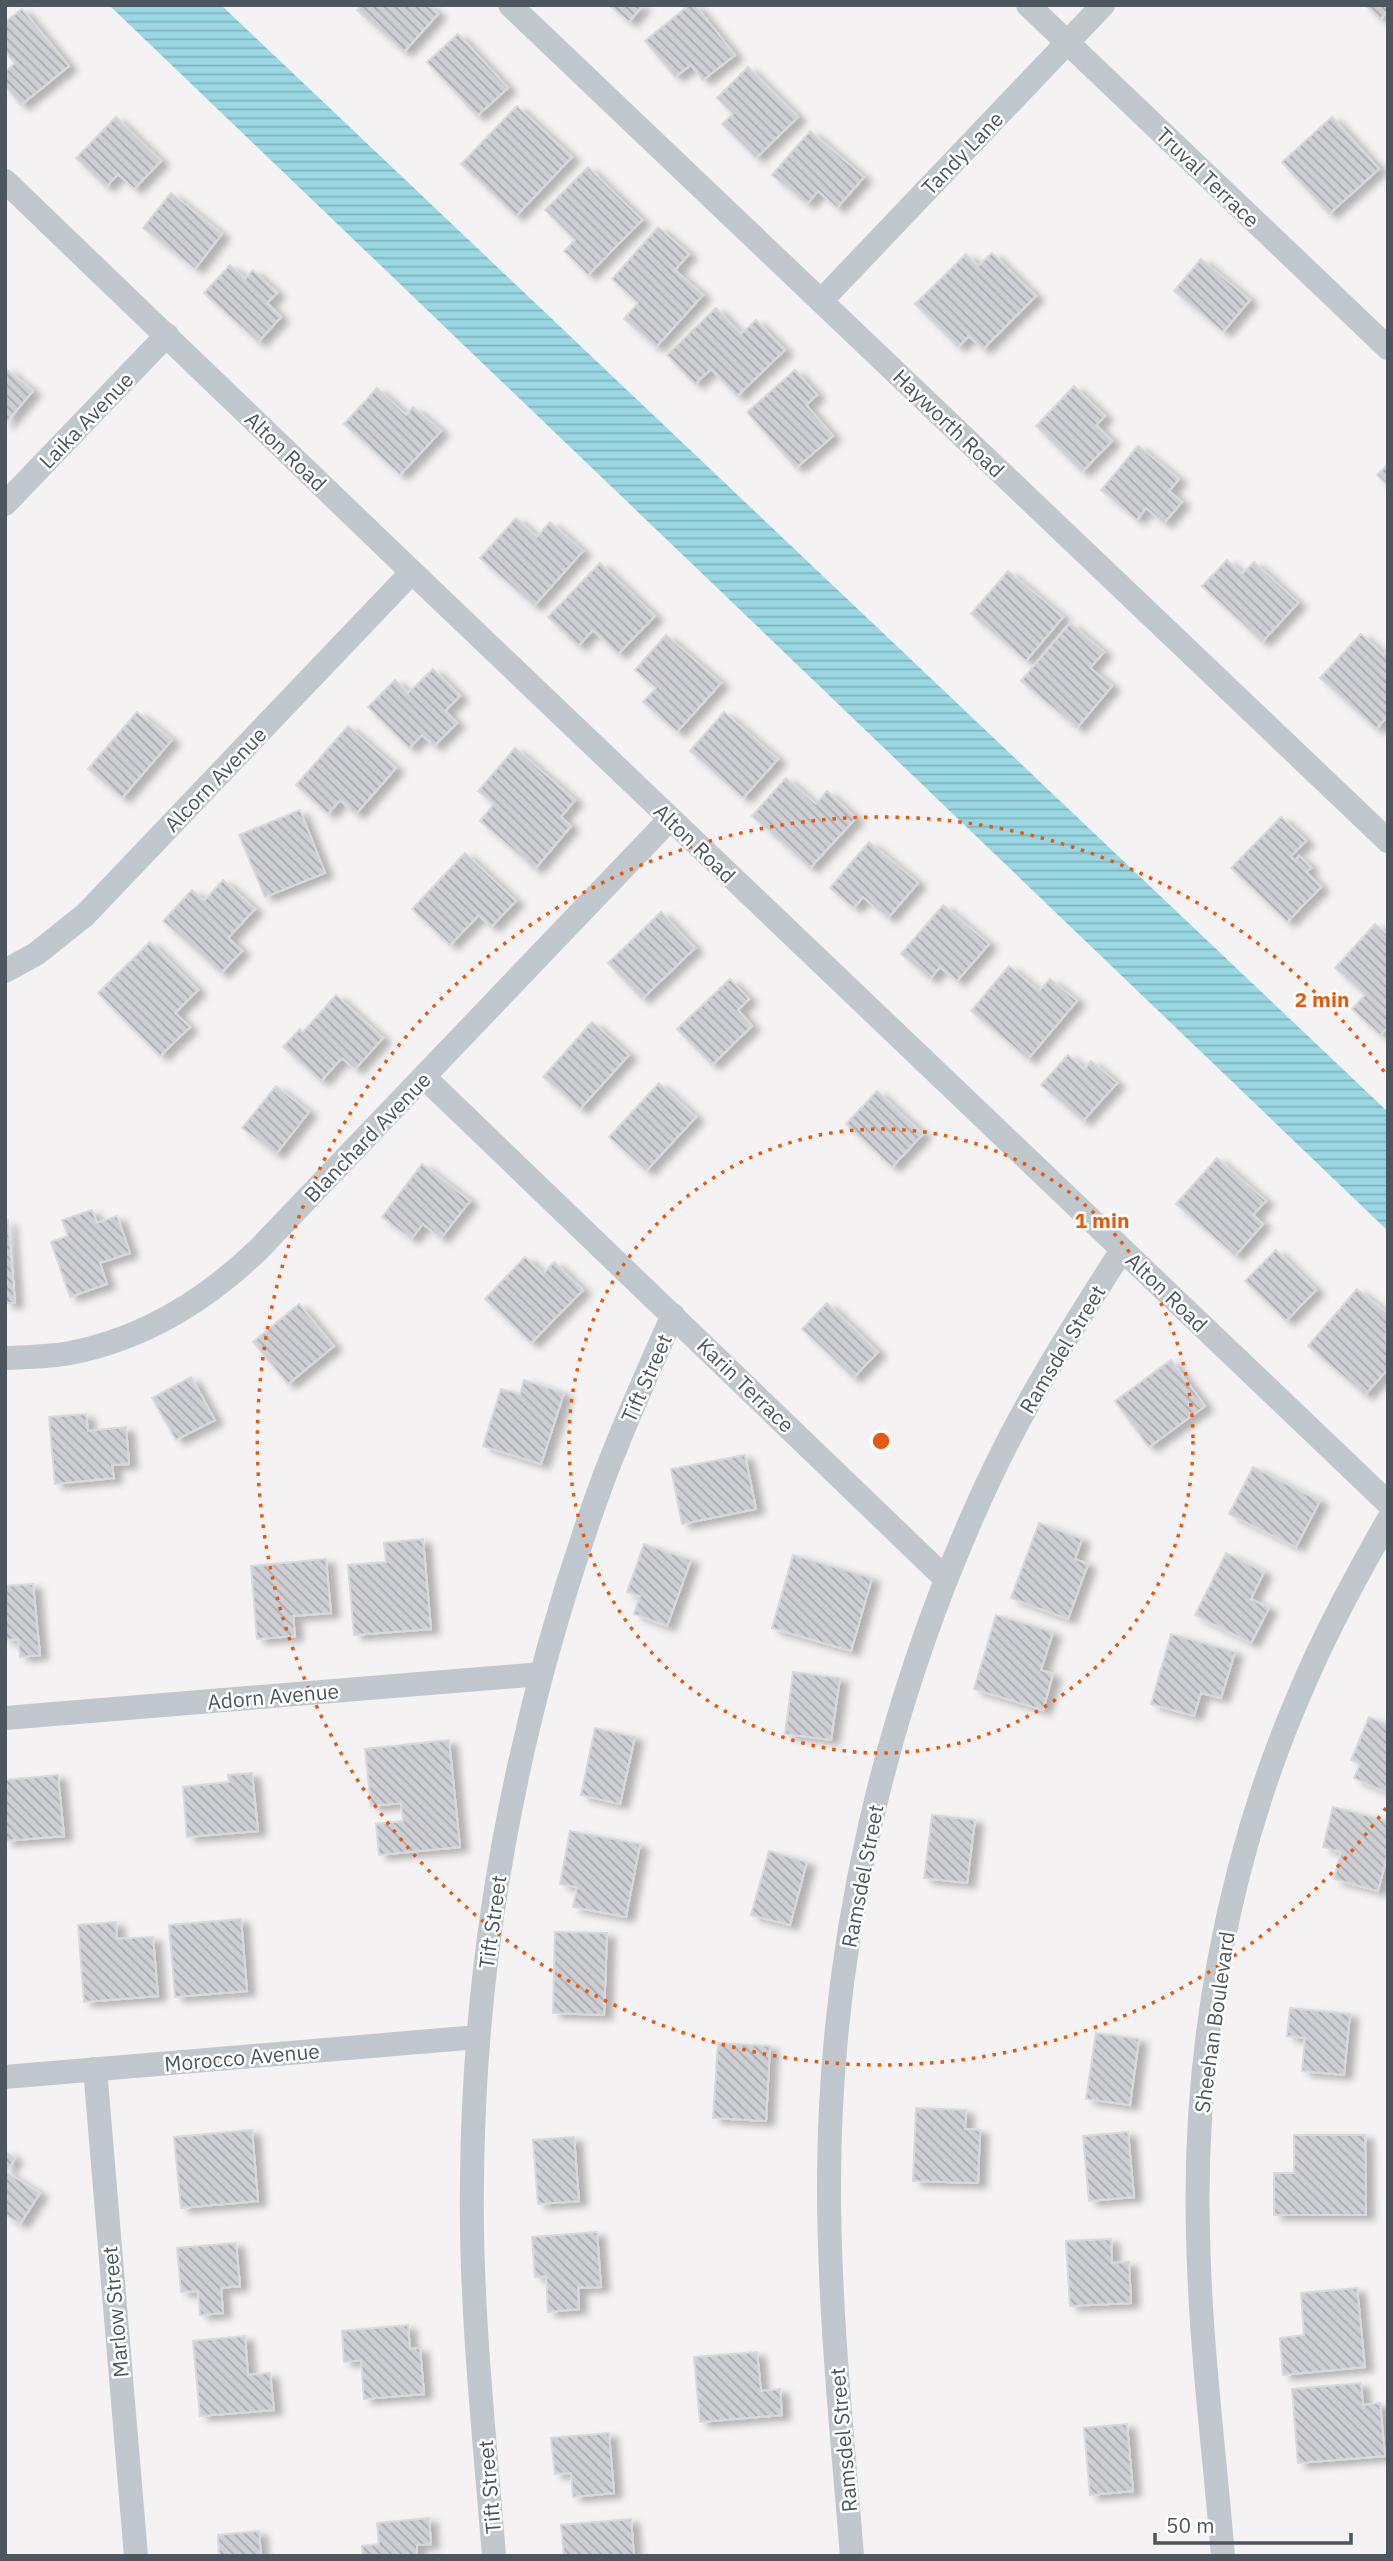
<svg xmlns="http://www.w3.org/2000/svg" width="1393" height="2561" font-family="'IBM Plex Sans',sans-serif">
  <defs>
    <pattern id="water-rules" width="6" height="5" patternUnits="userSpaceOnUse" patternTransform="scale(1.75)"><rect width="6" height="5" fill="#99d8e3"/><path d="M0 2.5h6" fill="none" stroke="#7fb2bb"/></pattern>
    <pattern id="building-back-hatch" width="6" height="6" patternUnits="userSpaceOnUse" patternTransform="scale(1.75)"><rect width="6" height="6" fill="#cdcfd4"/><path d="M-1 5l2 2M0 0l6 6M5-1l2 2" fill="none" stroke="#a9abaf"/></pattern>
    <filter id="shadow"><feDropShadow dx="8" dy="4.5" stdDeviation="3.5" flood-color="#0004"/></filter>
  </defs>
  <rect width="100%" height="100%" fill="#f4f2f3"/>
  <!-- water -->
  <path fill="url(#water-rules)" d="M109,5h112l1167,1107v119z"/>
  <!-- building -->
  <g fill="url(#building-back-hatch)" stroke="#d7d9dd" stroke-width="2" filter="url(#shadow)">
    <path d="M362,5h66l10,9 -34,38 -47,-42z"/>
    <path d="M609,5h34l-14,17z"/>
    <path d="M689,5h6l40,50 -32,25 -12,-15 -16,12 -30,-36z"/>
    <path d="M1365,5h23v6l-8,8z"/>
    <path d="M22,9l47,57 -48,39 -16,-19v-14l10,-9 -10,-12v-29z"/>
    <path d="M458,34l50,54 -31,28 -50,-54z"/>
    <path d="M748,67l50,50 -42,41 -34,-34 11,-10 -16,-16z"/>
    <path d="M517,106l55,51 -56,59 -55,-52z"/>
    <path d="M116,117l45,44 -27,28 -16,-15 -12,13 -30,-29z"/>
    <path d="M1332,117l47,52 -50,45 -47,-52z"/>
    <path d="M810,131l54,46 -27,31 -19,-17 -11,13 -35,-29z"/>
    <path d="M588,167l54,53 -54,55 -24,-24 11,-11 -30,-30z"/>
    <path d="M171,193l51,41 -27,35 -52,-41z"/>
    <path d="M658,227l31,27 -14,16 28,25 -47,52 -32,-28 14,-16 -26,-24z"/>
    <path d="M992,253l44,43 -53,53 -14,-13 -11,11 -43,-43 51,-50 12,12z"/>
    <path d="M1201,259l49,41 -27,32 -49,-41z"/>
    <path d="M230,265l15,14 8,-9 24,23 -10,10 14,14 -23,25 -54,-49z"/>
    <path d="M716,308l25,26 15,-14 29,30 -48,46 -26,-27 -16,15 -28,-29z"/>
    <path d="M5,368l28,23 -28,33z"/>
    <path d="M795,370l22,25 -11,10 27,31 -37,32 -49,-56z"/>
    <path d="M1074,386l31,30 -9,9 16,16 -30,31 -46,-46z"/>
    <path d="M377,388l29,27 7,-8 28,24 -41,44 -56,-51z"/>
    <path d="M1138,446l41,33 -10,12 13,11 -18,21 -18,-15 -9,12 -36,-30z"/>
    <path d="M1388,464v22l-11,-11z"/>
    <path d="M516,518l21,19 13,-15 33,29 -49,55 -54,-48z"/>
    <path d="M1227,560l15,14 12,-12 44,41 -36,39 -60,-56z"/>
    <path d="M600,563l55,53 -37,38 -25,-24 -15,16 -30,-29z"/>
    <path d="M1008,571l55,46 -37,44 -55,-47z"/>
    <path d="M1070,623l34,29 -14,16 22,18 -35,42 -56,-47z"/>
    <path d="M1361,634l23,21 4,-4v65l-12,13 -56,-51z"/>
    <path d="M666,635l55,48 -44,49 -34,-30 13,-14 -21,-18z"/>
    <path d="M433,669l27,27 -15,15 12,12 -23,23 -12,-11 -13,13 -41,-41 27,-27 13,13z"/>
    <path d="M137,712l35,28 -50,58 -34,-29z"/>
    <path d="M724,712l54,47 -35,39 -53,-47z"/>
    <path d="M348,726l48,42 -40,46 -16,-14 -12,14 -32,-29z"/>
    <path d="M515,748l60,52 -14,17 10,9 -36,43 -55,-48 14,-17 -16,-13z"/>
    <path d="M786,778l30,26 11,-13 29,27 -46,50 -58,-52z"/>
    <path d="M300,810l25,63 -60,24 -26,-62z"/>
    <path d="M1281,817l25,24 -15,15 4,5 4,-5 12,12 -5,4 15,15 -34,35 -56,-54z"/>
    <path d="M869,842l49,41 -30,35 -25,-21 -9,11 -24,-20z"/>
    <path d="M465,853l51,48 -25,26 -12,-12 -29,30 -38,-36z"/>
    <path d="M223,880l32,29 -27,29 14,13 -21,22 -58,-52 29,-31 12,11z"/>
    <path d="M943,905l46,39 -32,37 -17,-14 -10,12 -29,-25z"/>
    <path d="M661,912l34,36 -53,51 -34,-36z"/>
    <path d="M1375,924l13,11v92l-8,8 -28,-26 13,-14 -30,-27z"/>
    <path d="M150,942l48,48 -23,23 15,14 -30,29 -62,-63z"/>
    <path d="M1009,966l30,25 11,-12 27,22 -49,58 -57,-48z"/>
    <path d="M730,979l19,20 -11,11 14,16 -40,39 -35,-36z"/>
    <path d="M336,995l47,43 -28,31 -13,-11 -21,23 -38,-34 17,-18 3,3z"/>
    <path d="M592,1022l37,33 -49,54 -37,-32z"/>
    <path d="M1068,1055l16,14 7,-8 26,22 -34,38 -42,-36z"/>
    <path d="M659,1083l37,34 -50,54 -37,-34z"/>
    <path d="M276,1086l33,26 -33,42 -34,-26z"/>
    <path d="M877,1091l46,43 -31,33 -46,-43z"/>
    <path d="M1217,1158l49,43 -13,14 10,9 -28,32 -59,-52z"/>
    <path d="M422,1164l48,37 -29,37 -18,-14 -12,15 -29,-22z"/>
    <path d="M92,1210l5,13 20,-7 13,37 -30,10 7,21 -37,13 -19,-55 17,-6 -6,-16z"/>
    <path d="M8,1220l7,83h-10v-82z"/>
    <path d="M1276,1250l40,40 -30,31 -41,-40z"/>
    <path d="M525,1257l18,17 11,-12 29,28 -52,53 -46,-44z"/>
    <path d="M1357,1289l31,25 -2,23 2,32 -23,26 -57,-49z"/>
    <path d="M827,1303l51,49 -25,26 -51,-49z"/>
    <path d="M299,1304l35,42 -46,38 -35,-42z"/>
    <path d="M1171,1360l34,46 -56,41 -34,-46z"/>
    <path d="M191,1377l24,43 -39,20 -24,-42z"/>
    <path d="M524,1380l40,13 -23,71 -58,-18 18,-57 19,5z"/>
    <path d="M86,1414l2,17 38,-4 3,37 -17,1 2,13 -59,6 -6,-67z"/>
    <path d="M745,1455l11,54 -74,15 -11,-55z"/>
    <path d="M1253,1467l67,34 -24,46 -67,-33z"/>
    <path d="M1039,1523l43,16 -7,20 13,5 -20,55 -57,-21z"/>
    <path d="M423,1539l8,90 -77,6 -6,-70 38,-3 -2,-19z"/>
    <path d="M644,1544l47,16 -24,66 -33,-12 6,-18 -13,-4z"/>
    <path d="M1226,1553l38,19 -13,27 18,9 -18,35 -56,-28z"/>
    <path d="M793,1555l79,23 -21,73 -79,-23z"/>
    <path d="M326,1559l5,54 -38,3 2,20 -38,3 -6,-73z"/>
    <path d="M33,1584l7,71 -20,2 -2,-18 -13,1v-54z"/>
    <path d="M996,1615l57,17 -12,38 12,4 -10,36 -69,-21z"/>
    <path d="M1171,1634l64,18 -14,46 -20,-5 -7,23 -43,-12z"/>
    <path d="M793,1672l47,6 -9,62 -46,-6z"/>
    <path d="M1369,1717l19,8v68l-34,-15 6,-14 -9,-4z"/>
    <path d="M595,1728l40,9 -15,67 -39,-9z"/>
    <path d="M449,1740l11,107 -81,8 -3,-31 27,-3 -2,-18 -30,3 -6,-57z"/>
    <path d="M252,1773l6,58 -71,6 -4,-50 46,-5 -1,-7z"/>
    <path d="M58,1775l6,61 -59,5v-61z"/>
    <path d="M1333,1807l55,14v31l-10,39 -44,-12 7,-27 -18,-5z"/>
    <path d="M932,1815l43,5 -8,63 -43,-5z"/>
    <path d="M570,1831l70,13 -14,73 -53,-10 4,-20 -17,-3z"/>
    <path d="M769,1851l38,11 -17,63 -39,-10z"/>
    <path d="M241,1919l6,72 -72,6 -6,-72z"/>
    <path d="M116,1922l1,17 36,-2 5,59 -74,6 -6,-77z"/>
    <path d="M555,1932l52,1 -3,82 -51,-2z"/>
    <path d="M1290,2008l60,6 -6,61 -42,-4 3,-33 -18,-2z"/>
    <path d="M1096,2033l43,6 -9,66 -44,-6z"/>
    <path d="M718,2043l52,3 -4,75 -53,-3z"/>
    <path d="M916,2108l50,2 -1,19 15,1 -2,53 -65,-2z"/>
    <path d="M252,2130l6,71 -77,7 -7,-71z"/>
    <path d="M1128,2132l6,65 -45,4 -6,-65z"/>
    <path d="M1294,2135h71l1,80h-92v-42h20z"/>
    <path d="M574,2137l5,64 -41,3 -5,-64z"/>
    <path d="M5,2151l10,7 -9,14 34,21 -20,31 -15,-10z"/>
    <path d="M597,2232l4,55 -23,1 1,21 -31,3 -2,-36 -11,1 -3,-40z"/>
    <path d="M1111,2239l1,24 17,-1 2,41 -61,3 -4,-65z"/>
    <path d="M236,2243l4,43 -19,2 2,25 -23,2 -2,-24 -17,1 -4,-44z"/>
    <path d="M1357,2288l8,79 -82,8 -3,-37 24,-3 -3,-42z"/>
    <path d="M408,2325l2,24 10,-1 4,46 -60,5 -3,-39 -17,2 -2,-31z"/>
    <path d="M245,2336l3,39 22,-2 4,37 -74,6 -7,-75z"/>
    <path d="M757,2352l4,39 19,-2 2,26 -82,7 -6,-65z"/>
    <path d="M1361,2383l2,22 17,-2 5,53 -87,7 -6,-74z"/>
    <path d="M1127,2424l6,67 -43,4 -6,-67z"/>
    <path d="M609,2433l5,60 -41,4 -2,-24 -16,1 -4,-36z"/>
    <path d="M429,2518l2,26 -14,1v11h-54l-1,-10 17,-2 -2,-21z"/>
    <path d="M631,2519l3,37h-70l-3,-31z"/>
    <path d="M259,2531l2,25h-42l-1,-21z"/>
  </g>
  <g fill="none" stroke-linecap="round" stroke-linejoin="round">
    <!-- street -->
    <g stroke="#c0c7cd" stroke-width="24">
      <path d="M510,5l878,836"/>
      <path d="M1028,5l360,343"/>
      <path d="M5,181l407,391 976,931"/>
      <path d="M821,301l282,-296"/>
      <path d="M5,504l162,-169"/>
      <path d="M5,971l31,-17 49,-39 327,-343"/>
      <path d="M424,1077l522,502"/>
      <path d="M5,1358c22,-1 44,-1 65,-5 73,-14 136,-53 188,-103l412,-431"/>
      <path d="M5,1718l536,-44"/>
      <path d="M95,2069l41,487"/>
      <path d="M5,2077l473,-40"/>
      <path d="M494,2556c-10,-125 -24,-251 -22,-376 2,-240 49,-476 131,-700 21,-56 46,-111 70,-165"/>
      <path d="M852,2556c-10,-123 -23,-247 -23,-370 0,-243 57,-485 159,-704 38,-82 86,-157 134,-232"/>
      <path d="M1223,2556c-9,-107 -23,-215 -25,-322 -5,-183 29,-373 102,-541 25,-60 56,-116 88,-173"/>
    </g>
  </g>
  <!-- distance rings -->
  <g fill="none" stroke="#e8590c" stroke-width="3.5" stroke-dasharray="3.5 7">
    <circle cx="881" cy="1441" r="312"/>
    <path d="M1386 1808A624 624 0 1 1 1386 1074"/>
  </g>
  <g text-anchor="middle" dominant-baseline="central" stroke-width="5" stroke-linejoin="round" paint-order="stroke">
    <!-- street labels -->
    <g font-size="21" fill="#4c565e" stroke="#fff">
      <text transform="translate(962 153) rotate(-46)">Tandy Lane</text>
      <text transform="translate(1208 177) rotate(44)">Truval Terrace</text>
      <text transform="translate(86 420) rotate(-46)">Laika Avenue</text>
      <text transform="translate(949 423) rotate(44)">Hayworth Road</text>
      <text transform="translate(286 451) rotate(44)">Alton Road</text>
      <text transform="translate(215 779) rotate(-46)">Alcorn Avenue</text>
      <text transform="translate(695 843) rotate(44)">Alton Road</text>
      <text transform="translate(367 1137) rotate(-46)">Blanchard Avenue</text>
      <text transform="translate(1167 1292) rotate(44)">Alton Road</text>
      <text transform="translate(1062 1349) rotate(-59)">Ramsdel Street</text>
      <text transform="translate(646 1378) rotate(-66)">Tift Street</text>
      <text transform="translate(746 1385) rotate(44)">Karin Terrace</text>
      <text transform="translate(273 1696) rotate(-5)">Adorn Avenue</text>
      <text transform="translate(862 1876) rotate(-79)">Ramsdel Street</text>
      <text transform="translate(492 1922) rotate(-82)">Tift Street</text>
      <text transform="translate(1214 2022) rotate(-82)">Sheehan Boulevard</text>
      <text transform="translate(242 2057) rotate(-5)">Morocco Avenue</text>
      <text transform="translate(115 2312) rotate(-95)">Marlow Street</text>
      <text transform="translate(843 2440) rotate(-95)">Ramsdel Street</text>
      <text transform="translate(489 2487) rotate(-95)">Tift Street</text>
    </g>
  </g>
  <circle cx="881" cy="1441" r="10" fill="#e8590c" stroke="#fff" stroke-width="3.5"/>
  <g font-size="21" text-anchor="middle" font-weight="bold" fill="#e8590c" stroke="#fff" stroke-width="5" stroke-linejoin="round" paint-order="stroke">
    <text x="1322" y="1007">2 min</text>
    <text x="1102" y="1228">1 min</text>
  </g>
  <!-- border -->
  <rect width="1393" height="2561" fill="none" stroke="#4c565e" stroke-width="14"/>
  <!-- scale -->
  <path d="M1155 2533v10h196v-10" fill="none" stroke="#4c565e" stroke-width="3.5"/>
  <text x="1166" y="2533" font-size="21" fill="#4c565e" stroke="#ffffff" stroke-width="5" paint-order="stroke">50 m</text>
</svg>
